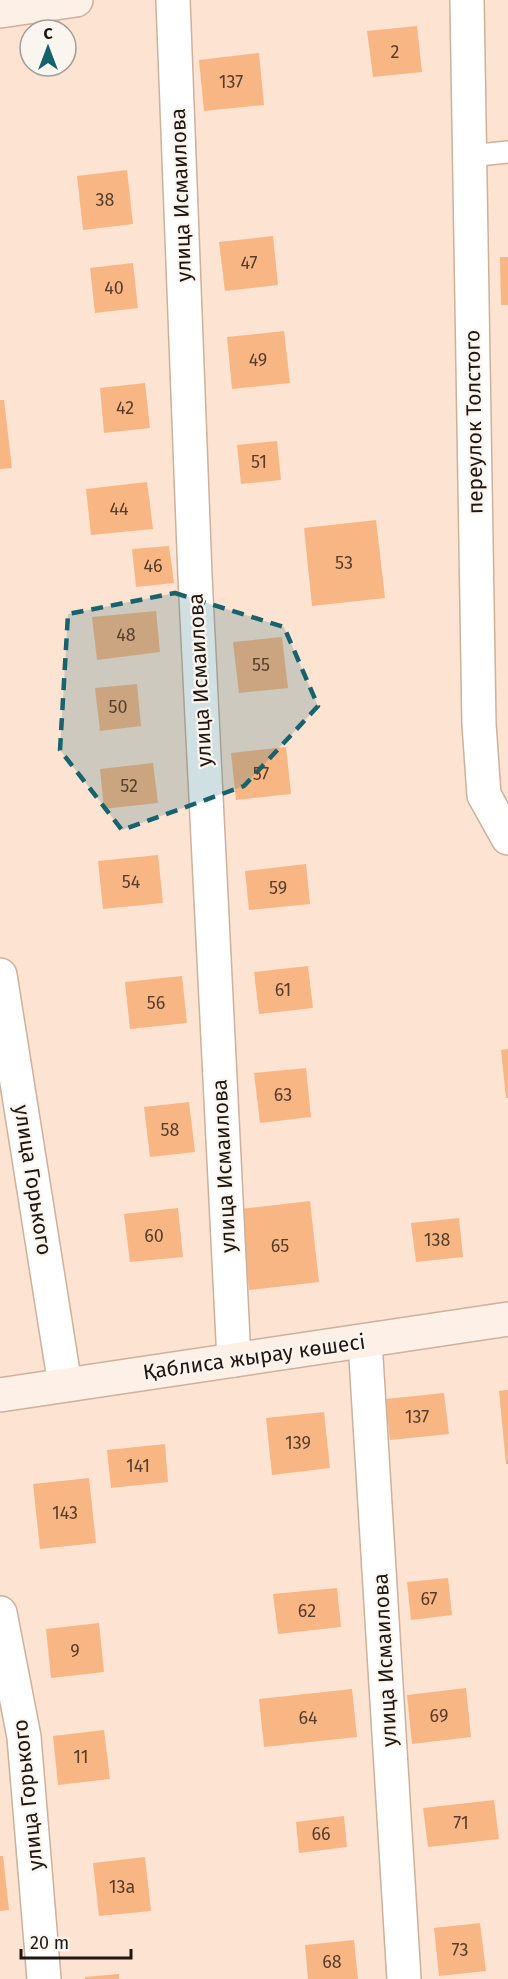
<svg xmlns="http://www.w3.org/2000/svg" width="508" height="1979" font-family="'Fira Sans',sans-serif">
  <rect width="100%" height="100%" fill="#fde3d2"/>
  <!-- building -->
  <g fill="#f9b685">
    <path d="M417,26l5,46 -49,5 -6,-46z"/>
    <path d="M259,53l5,52 -60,6 -5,-51z"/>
    <path d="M127,170l6,54 -50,6 -6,-54z"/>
    <path d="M273,236l5,49 -53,6 -6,-49z"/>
    <path d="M500,257h8v48h-7z"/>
    <path d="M133,263l5,45 -43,5 -5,-45z"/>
    <path d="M284,331l6,52 -58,6 -5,-52z"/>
    <path d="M145,383l5,45 -46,5 -4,-45z"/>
    <path d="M0,400h4l8,68 -12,1z"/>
    <path d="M277,441l4,39 -40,4 -4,-39z"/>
    <path d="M147,482l6,47 -62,6 -5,-46z"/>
    <path d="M376,520l9,78 -73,8 -8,-78z"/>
    <path d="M169,546l5,37 -38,4 -4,-38z"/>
    <path d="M156,611l4,41 -63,8 -5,-43z"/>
    <path d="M282,637l6,51 -49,5 -6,-51z"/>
    <path d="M137,684l4,42 -41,5 -5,-43z"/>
    <path d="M286,747l5,47 -55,6 -5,-47z"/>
    <path d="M153,763l5,40 -54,6 -4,-40z"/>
    <path d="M158,855l5,48 -60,6 -5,-48z"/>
    <path d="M306,864l4,40 -61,6 -4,-39z"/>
    <path d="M308,966l5,42 -54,6 -5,-42z"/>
    <path d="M182,976l5,47 -57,6 -5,-47z"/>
    <path d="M508,1049v49h-2l-5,-48z"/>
    <path d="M306,1068l5,49 -51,6 -6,-50z"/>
    <path d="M189,1102l6,50 -45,5 -6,-50z"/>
    <path d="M310,1201l9,81 -70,8 -9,-81z"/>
    <path d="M178,1208l5,49 -53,5 -6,-48z"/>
    <path d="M459,1218l4,39 -47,5 -5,-39z"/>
    <path d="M508,1390v74h-2l-7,-73z"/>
    <path d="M444,1393l5,41 -59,6 -5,-41z"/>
    <path d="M324,1412l6,56 -58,7 -6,-57z"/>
    <path d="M165,1444l3,38 -57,6 -4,-38z"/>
    <path d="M89,1478l7,65 -56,6 -7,-65z"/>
    <path d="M448,1578l4,37 -41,5 -4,-38z"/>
    <path d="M337,1588l4,39 -63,7 -5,-40z"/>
    <path d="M99,1623l5,49 -53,6 -5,-49z"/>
    <path d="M466,1688l5,49 -59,7 -5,-49z"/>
    <path d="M352,1689l5,48 -93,10 -5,-48z"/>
    <path d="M104,1730l6,49 -52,6 -5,-49z"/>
    <path d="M494,1800l5,39 -71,8 -5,-39z"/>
    <path d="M344,1816l3,31 -48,6 -3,-31z"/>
    <path d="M0,1856h3l6,54 -9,1z"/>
    <path d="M145,1857l6,54 -52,5 -6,-53z"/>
    <path d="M480,1923l6,48 -47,5 -5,-48z"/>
    <path d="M354,1940l4,39h-50l-3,-34z"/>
    <path d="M119,1974v5h-34v-2z"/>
  </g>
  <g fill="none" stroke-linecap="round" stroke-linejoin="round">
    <!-- lane casing -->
    <g stroke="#ceb09b" stroke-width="24">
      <path id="lane" d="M470,156l38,-4"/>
    </g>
    <!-- street casing -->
    <g stroke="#ceb09b" stroke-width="36">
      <g id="street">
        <path d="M173,0l22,576 39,784"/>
        <path d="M467,0l12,724 5,71 24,43"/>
        <path d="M0,975l65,410"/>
        <path d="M365,1341l39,638"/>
        <path d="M0,1613l24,124 20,242"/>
      </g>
    </g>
    <!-- secondary casing -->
    <g stroke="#ceb09b" stroke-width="36">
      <g id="secondary">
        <path d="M0,11l76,-11"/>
        <path d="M0,1395l508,-76"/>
      </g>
    </g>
    <!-- lane -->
    <use href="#lane" stroke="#fff" stroke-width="21"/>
    <!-- street -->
    <use href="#street" stroke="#fff" stroke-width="33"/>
    <!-- secondary -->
    <use href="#secondary" stroke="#fdf0e7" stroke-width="33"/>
  </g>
  <!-- marked area -->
  <path fill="#16636d" fill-opacity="0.2" stroke="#16636d" stroke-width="4.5" stroke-dasharray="12 8" stroke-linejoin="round" d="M175,593l109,34 34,79 -74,80 -122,44 -62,-80 8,-136z"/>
  <g text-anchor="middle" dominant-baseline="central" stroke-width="4.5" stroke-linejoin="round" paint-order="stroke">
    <!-- number labels -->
    <g font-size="18" fill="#573e2c">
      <text x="395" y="52">2</text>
      <text x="231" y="82">137</text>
      <text x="105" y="200">38</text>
      <text x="249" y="263">47</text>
      <text x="114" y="288">40</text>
      <text x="258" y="360">49</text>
      <text x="125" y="408">42</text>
      <text x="259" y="462">51</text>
      <text x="119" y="509">44</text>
      <text x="344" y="563">53</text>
      <text x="153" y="566">46</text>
      <text x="126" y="635">48</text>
      <text x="261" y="665">55</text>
      <text x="118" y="707">50</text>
      <text x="261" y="774">57</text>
      <text x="129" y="786">52</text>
      <text x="131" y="882">54</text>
      <text x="278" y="888">59</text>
      <text x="283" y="990">61</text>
      <text x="156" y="1003">56</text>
      <text x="283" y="1095">63</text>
      <text x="170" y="1130">58</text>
      <text x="154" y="1236">60</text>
      <text x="437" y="1240">138</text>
      <text x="280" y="1246">65</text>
      <text x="417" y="1417">137</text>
      <text x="298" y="1443">139</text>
      <text x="138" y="1466">141</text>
      <text x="65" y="1513">143</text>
      <text x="429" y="1599">67</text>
      <text x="307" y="1611">62</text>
      <text x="75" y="1651">9</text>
      <text x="439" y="1716">69</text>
      <text x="308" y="1718">64</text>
      <text x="81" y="1757">11</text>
      <text x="461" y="1823">71</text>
      <text x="321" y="1834">66</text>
      <text x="122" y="1887">13а</text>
      <text x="460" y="1950">73</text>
      <text x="332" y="1962">68</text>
    </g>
    <!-- street labels -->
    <g font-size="21" fill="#21160f" stroke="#fbf5f0">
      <text transform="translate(181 195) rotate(-92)">улица Исмаилова</text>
      <text transform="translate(474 422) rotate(-91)">переулок Толстого</text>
      <text transform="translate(200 680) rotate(-93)">улица Исмаилова</text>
      <text transform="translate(224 1166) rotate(-93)">улица Исмаилова</text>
      <text transform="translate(33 1180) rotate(81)">улица Горького</text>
      <text transform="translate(254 1357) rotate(-8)">Қаблиса жырау көшесі</text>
      <text transform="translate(385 1660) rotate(-93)">улица Исмаилова</text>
      <text transform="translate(28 1795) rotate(-96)">улица Горького</text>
    </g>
  </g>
  <!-- north arrow -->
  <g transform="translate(48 48)"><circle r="28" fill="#fbf5f0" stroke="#a49c96" stroke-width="1.5"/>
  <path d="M0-4.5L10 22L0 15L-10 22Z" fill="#16636d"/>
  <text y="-9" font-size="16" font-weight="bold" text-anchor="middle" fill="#21160f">С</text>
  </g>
  <!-- scale -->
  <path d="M21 1949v9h110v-9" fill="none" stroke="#21160f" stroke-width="3"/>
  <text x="30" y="1949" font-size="18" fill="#21160f" stroke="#fbf5f0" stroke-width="4.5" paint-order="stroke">20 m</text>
</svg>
